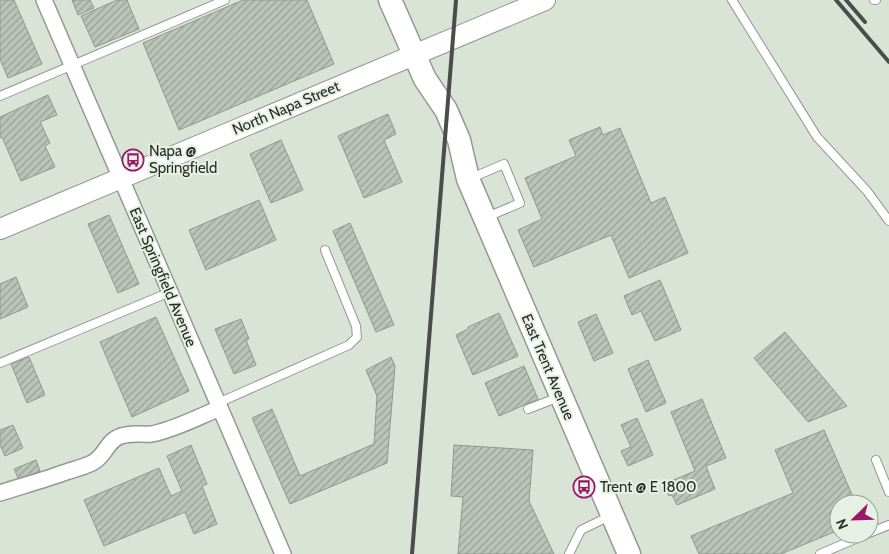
<svg xmlns="http://www.w3.org/2000/svg" width="889" height="554" font-family="Cabin,sans-serif">
  <defs>
    <pattern id="building-hatch" width="6" height="6" patternUnits="userSpaceOnUse" patternTransform="scale(1.25)"><rect width="6" height="6" fill="#bbc4b8"/><path d="M-1 1l2-2M0 6l6-6M5 7l2-2" fill="none" stroke="#989f96"/></pattern>
  </defs>
  <rect width="100%" height="100%" fill="#d9e3d6"/>
  <!-- building -->
  <g fill="url(#building-hatch)" stroke="#90998d">
    <path d="M0,0h14l28,64 -34,14 -8,-19z"/>
    <path d="M72,0h18l4,8 -16,7z"/>
    <path d="M117,0h10l12,29 -44,18 -14,-31z"/>
    <path d="M243,0h64l27,64 -155,66 -36,-87z"/>
    <path d="M48,95l9,20 -17,7 10,21 -5,3 10,21 -34,14 -19,-44 -2,1v-21z"/>
    <path d="M388,114l8,20 -12,6 18,42 -38,16 -26,-62z"/>
    <path d="M600,127l3,8 17,-7 31,75 14,-6 23,56 -59,25 -18,-43 -77,32 -16,-37 24,-11 -17,-41 51,-22 -7,-16z"/>
    <path d="M281,140l22,50 -32,13 -21,-49z"/>
    <path d="M259,200l17,40 -70,30 -17,-40z"/>
    <path d="M109,215l30,69 -21,9 -30,-69z"/>
    <path d="M350,223l44,102 -18,7 -43,-101z"/>
    <path d="M16,277l12,30 -28,12v-35z"/>
    <path d="M660,280l21,50 -26,11 -14,-30 -9,4 -8,-19z"/>
    <path d="M499,313l19,43 -45,19 -17,-40 12,-6v-2z"/>
    <path d="M596,314l17,39 -19,8 -16,-39z"/>
    <path d="M156,317l33,74 -57,26 -32,-75z"/>
    <path d="M241,319l8,20 -3,1 10,25 -22,9 -19,-45z"/>
    <path d="M785,332l62,74 -39,16 -54,-64z"/>
    <path d="M29,357l16,38 -18,8 -16,-39z"/>
    <path d="M391,357l4,9 -8,97 -97,41 -38,-86 20,-9 28,67 74,-32 3,-48 -11,-26z"/>
    <path d="M648,360l18,43 -20,9 -18,-43z"/>
    <path d="M524,366l14,33 -39,17 -14,-33z"/>
    <path d="M702,399l24,59 -20,8 9,23 -38,16 -5,-10 -3,1 -5,-12 31,-13 -24,-59z"/>
    <path d="M637,418l16,37 -25,11 -7,-15 10,-4 -10,-22z"/>
    <path d="M13,425l10,23 -18,8 -5,-11v-15z"/>
    <path d="M824,430l32,74h-17v26l-58,24h-82l-8,-18 102,-43 -18,-43z"/>
    <path d="M191,445l16,39 -5,2 15,38 -23,10 -9,-22 -81,34 -20,-46 75,-32 12,28 11,-5 -15,-35z"/>
    <path d="M454,445l79,5 -4,51 25,53h-96l5,-57 -12,-1z"/>
    <path d="M36,460l4,11 -21,9 -5,-11z"/>
  </g>
  <g fill="none" stroke-linecap="round" stroke-linejoin="round">
    <!-- lane casing -->
    <g stroke="#929b90" stroke-width="10">
      <g id="lane">
        <path d="M732,0l85,137 50,54 22,30"/>
        <path d="M874,0h2"/>
        <path d="M0,96l225,-96"/>
        <path d="M469,179l35,-15 16,39 -33,14"/>
        <path d="M0,363l170,-71"/>
        <path d="M218,403l131,-58 8,-8 -1,-11 -31,-76"/>
        <path d="M528,409l31,-12"/>
        <path d="M876,460l13,32"/>
        <path d="M869,533l20,-8"/>
        <path d="M569,554l12,-24 29,-14"/>
        <path d="M820,554l47,-20"/>
      </g>
    </g>
    <!-- street casing -->
    <g stroke="#929b90" stroke-width="18">
      <g id="street">
        <path d="M44,0l239,554"/>
        <path d="M0,493c22,-7 44,-13 66,-21 9,-3 18,-5 26,-9 14,-7 14,-22 29,-27 11,-4 21,-1 31,-2 24,-5 46,-17 68,-26"/>
      </g>
    </g>
    <!-- secondary casing -->
    <g stroke="#929b90" stroke-width="22">
      <path id="secondary" d="M0,229l545,-229"/>
    </g>
    <!-- primary casing -->
    <g stroke="#929b90" stroke-width="25">
      <path id="primary" d="M390,0l35,79 21,31 13,30 9,39 161,375"/>
    </g>
    <!-- lane -->
    <use href="#lane" stroke="#fff" stroke-width="8"/>
    <!-- street -->
    <use href="#street" stroke="#fff" stroke-width="15"/>
    <!-- secondary -->
    <use href="#secondary" stroke="#fff" stroke-width="20"/>
    <!-- primary -->
    <use href="#primary" stroke="#fff" stroke-width="22"/>
    <!-- rail -->
    <g stroke="#4a4e48" stroke-width="4">
      <path d="M836,0l53,62"/>
      <path d="M846,0l19,22"/>
      <path d="M412,554l44,-554"/>
    </g>
  </g>
  <!-- icons -->
  <defs>
    <g id="bus-ring" transform="scale(1.125)"><circle r="9.5" fill="#e6f0e3" stroke="#9b176a" stroke-width="1.5"/><path d="M-5-6H5V4H4V6H2V4H-2V6H-4V4H-5ZM-3.5-4V0h7V-4ZM-3.5 1.2v1.5H-2V1.2ZM2 1.2v1.5H3.5V1.2Z" fill="#9b176a"/></g>
  </defs>
  <g fill-rule="evenodd">
    <use href="#bus-ring" x="133" y="160"/>
    <use href="#bus-ring" x="584" y="487"/>
  </g>
  <g text-anchor="middle" dominant-baseline="central" stroke-width="4" stroke-linejoin="round" paint-order="stroke">
    <!-- street labels -->
    <g font-size="15" fill="#292c28" stroke="#e6f0e3">
      <text transform="translate(286 108) rotate(-23)">North Napa Street</text>
      <text transform="translate(163 277) rotate(67)">East Springfield Avenue</text>
      <text transform="translate(548 367) rotate(67)">East Trent Avenue</text>
    </g>
    <!-- poi labels -->
    <g font-size="15" fill="#292c28" stroke="#e6f0e3" text-anchor="start">
      <text x="149" y="151">Napa @<tspan x="149" dy="17">Springfield</tspan></text>
      <text x="600" y="487">Trent @ E 1800</text>
    </g>
  </g>
  <!-- north arrow -->
  <g transform="translate(854 519) rotate(247)"><circle r="24" fill="#e6f0e3" stroke="#9aa298"/>
  <path d="M0-4L9 19L0 12L-9 19Z" fill="#9b176a"/>
  <text y="-8" font-size="14" font-weight="bold" text-anchor="middle" fill="#292c28">N</text>
  </g>
</svg>
